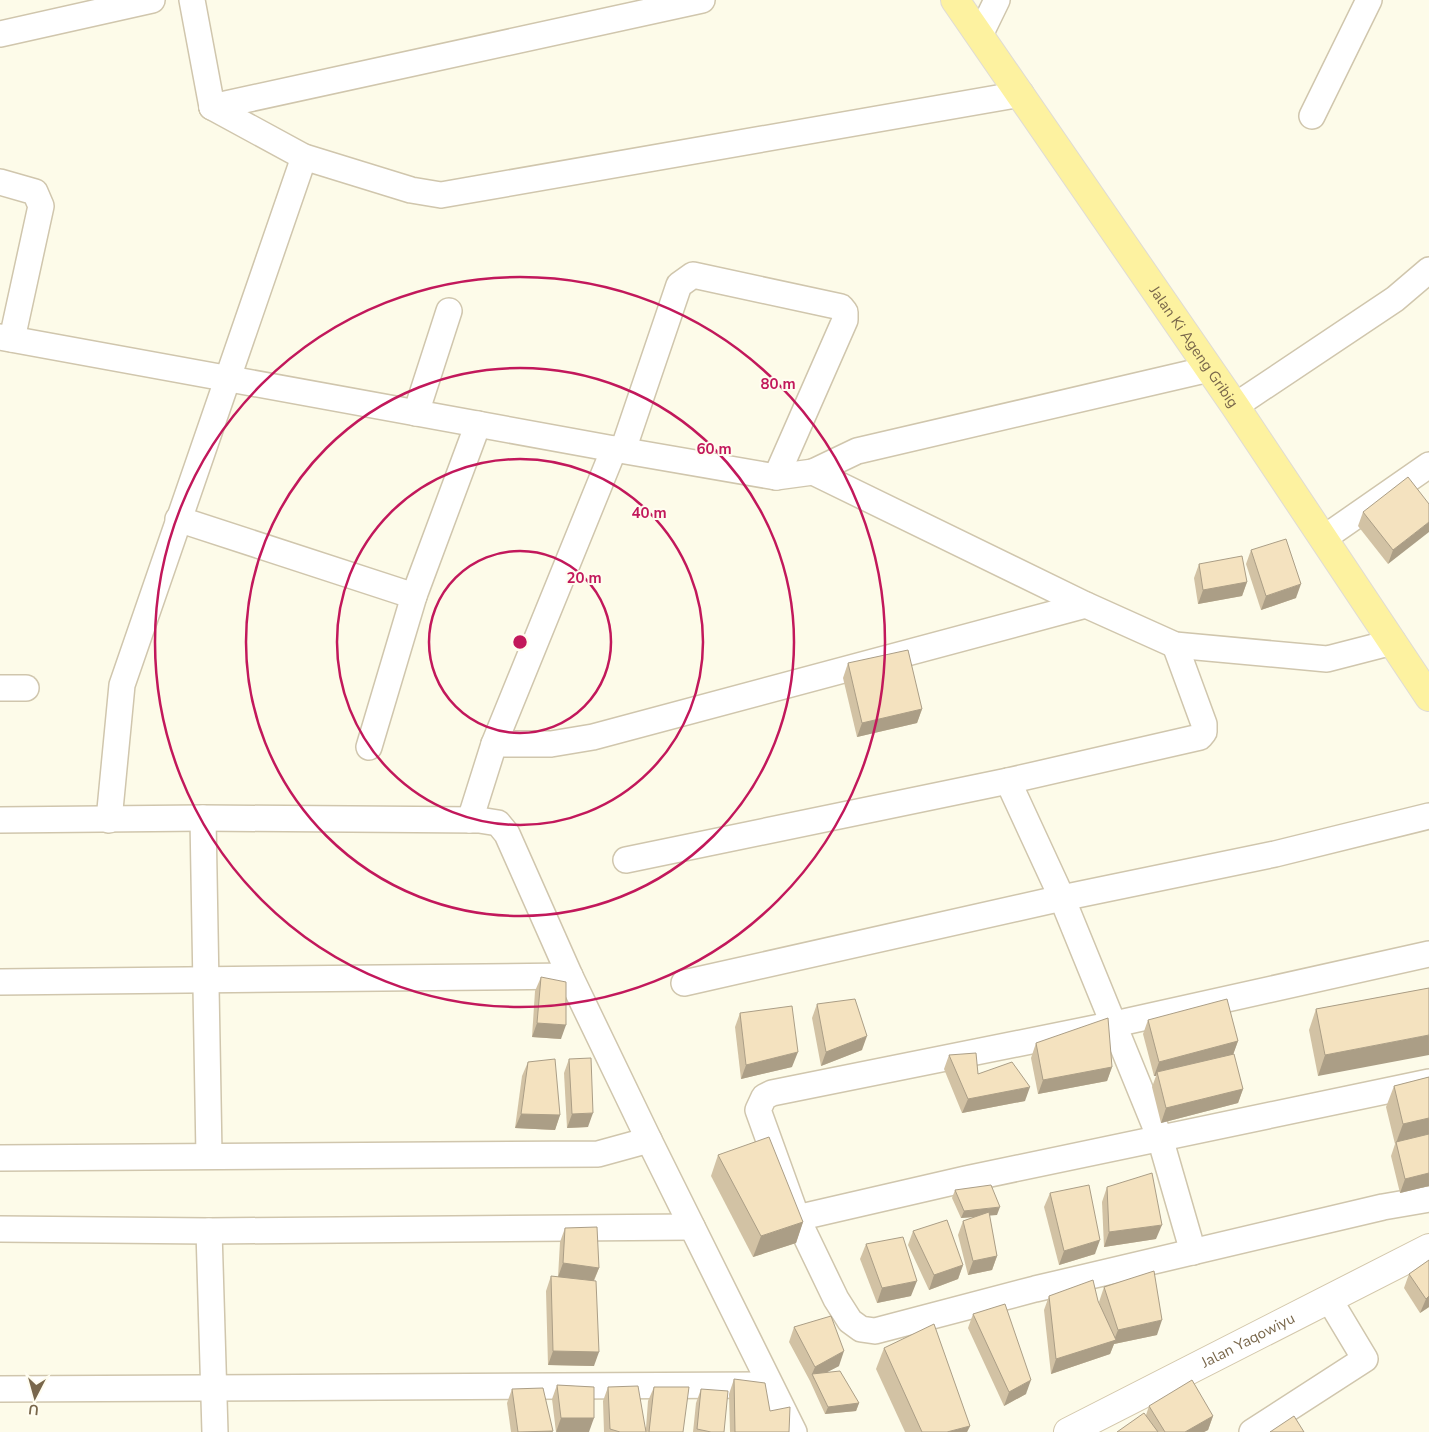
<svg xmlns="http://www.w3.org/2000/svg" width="1429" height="1432" font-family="'Nunito Sans',sans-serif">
  <rect width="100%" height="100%" fill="#fdfbe9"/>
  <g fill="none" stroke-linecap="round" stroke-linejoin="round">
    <!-- street casing -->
    <g stroke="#d0c6ad" stroke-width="28">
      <g id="street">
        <path d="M192,0l20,107"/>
        <path d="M0,34l152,-34"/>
        <path d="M980,35l17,-35"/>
        <path d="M212,107l92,50 107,33 30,5 580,-101"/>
        <path d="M212,107l490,-107"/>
        <path d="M1312,116l57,-116"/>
        <path d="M0,182l35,10 6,14 -29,133"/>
        <path d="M0,337l614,112 162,28 37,-5 273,133 89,40 152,14 66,-17"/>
        <path d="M1235,406l160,-107 34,-29"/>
        <path d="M416,413l33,-102"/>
        <path d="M623,450l56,-165 14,-10 148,32 4,5v8l-69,157"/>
        <path d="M813,472l44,-21 352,-82"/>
        <path d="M178,519l236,77"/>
        <path d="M1324,538l105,-73"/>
        <path d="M0,688h26"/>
        <path d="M494,744h57l42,-7 493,-132"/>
        <path d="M369,747l45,-151 64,-172"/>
        <path d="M1008,781l54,117 98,240 33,114"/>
        <path d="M203,818l6,337"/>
        <path d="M0,820l203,-2 276,2 19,3 9,11 63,142 79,164 145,292"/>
        <path d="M109,820l13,-135 182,-528"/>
        <path d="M470,820l24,-76 120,-295"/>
        <path d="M626,860l382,-79 192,-44 4,-5v-8l-29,-79"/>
        <path d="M1429,954l-314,70 -343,69 -8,4 -6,13 39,108 39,81 14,22 11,8 14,2 160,-42 348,-82 46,-8"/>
        <path d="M0,982l570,-6"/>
        <path d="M684,983l378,-85 213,-44 154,-38"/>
        <path d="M0,1158l598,-4 51,-14"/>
        <path d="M797,1218l169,-39 463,-97"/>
        <path d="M0,1229l209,2 483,-4"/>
        <path d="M209,1231l6,201"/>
        <path d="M0,1389l765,-4"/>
        <path d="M1252,1432l113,-73 -36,-60"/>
      </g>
    </g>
    <!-- secondary casing -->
    <g stroke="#d3c7ab" stroke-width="30">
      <g id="secondary">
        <path id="s1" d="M1068,1432l361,-184"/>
      </g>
    </g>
    <!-- primary casing -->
    <g stroke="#dfdbd4" stroke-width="30">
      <g id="primary">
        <path id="s2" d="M955,0l280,406 194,291"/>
      </g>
    </g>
    <!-- street -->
    <use href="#street" stroke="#fff" stroke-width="25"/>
    <!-- secondary -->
    <use href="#secondary" stroke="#fff" stroke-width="28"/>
    <!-- primary -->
    <use href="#primary" stroke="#fdf2a0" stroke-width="28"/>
  </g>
  <!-- wall -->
  <g fill="#d2c2a4">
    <path d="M1429,504l-41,60 -30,-38 5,-14z"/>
    <path d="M1251,550l45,48 -35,12 -15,-46z"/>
    <path d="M1199,564l48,18 -5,14 -44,8 -4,-26z"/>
    <path d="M848,663l74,46 -5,14 -60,14 -14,-59z"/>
    <path d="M541,977l20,62 -29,-2 3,-46z"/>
    <path d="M1429,988l-111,88 -9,-46 7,-21z"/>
    <path d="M817,1004l45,46 -41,16 -9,-48z"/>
    <path d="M740,1013l52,54 -51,12 -6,-52z"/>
    <path d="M1148,1020l90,21 -5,13 10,35 -5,14 -77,20 -9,-36 4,-11h-2l-11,-42z"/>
    <path d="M1036,1043l76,24 -5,14 -69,13 -7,-36z"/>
    <path d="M949,1055l29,19 47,27 -63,12 -18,-44z"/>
    <path d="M569,1059l19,68 -21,1 -3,-55z"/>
    <path d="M528,1062l32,53 -5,15 -40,-2 7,-52z"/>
    <path d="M1429,1077v109l-29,7 -9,-37 4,-12 -9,-37 8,-21z"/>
    <path d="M718,1155l85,67 -7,21 -43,14 -42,-81z"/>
    <path d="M1107,1187l49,52 -52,8 -2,-45z"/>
    <path d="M955,1190l42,25h-8l8,41 -5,14 -24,5 -10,-40 5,-14 11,-4 -13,1 -9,-20z"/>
    <path d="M1050,1193l45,61 -36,11 -15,-58z"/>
    <path d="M565,1228l34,40 -5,13v85l-46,-1 -2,-74 5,-15 7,1 2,-35z"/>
    <path d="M913,1231l50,34 -5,14 -29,11 -21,-45z"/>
    <path d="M866,1244l45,52 -34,7 -17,-44z"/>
    <path d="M1429,1260v47l-9,6 -16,-25 5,-14z"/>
    <path d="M1104,1287l53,48 -43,9 -4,10 -59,20 -7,-64 5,-14 49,5 4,9 -3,-8z"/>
    <path d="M973,1314l53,80 -22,12 -36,-78z"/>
    <path d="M794,1327l45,39 -12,6 32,31 -3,8 -31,3 -15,-33 -21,-39z"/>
    <path d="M884,1348l86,78 -3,6h-62l-29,-63z"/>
    <path d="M734,1379l36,32 19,21h-59l-1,-38z"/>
    <path d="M557,1385l37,2 -38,45 -4,-33z"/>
    <path d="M608,1387l38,41 2,-27 6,-14 29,45h-79l-1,-31z"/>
    <path d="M512,1389l41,42 -1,1h-41l-4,-29z"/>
    <path d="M701,1389l23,43h-31l3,-29z"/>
    <path d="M1149,1406l64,10 -5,14 -4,2h-87l29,-17z"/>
  </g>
  <!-- shaded-wall -->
  <g fill="#ab9e86">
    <path d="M1429,522v10l-41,32 5,-14z"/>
    <path d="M1247,582l-5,14 -44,8 5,-14z"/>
    <path d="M1301,584l-5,14 -35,12 5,-14z"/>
    <path d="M922,709l-5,14 -60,14 5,-14z"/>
    <path d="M537,1023l29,2 -5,14 -29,-2z"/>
    <path d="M1429,1035v20l-111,21 7,-21z"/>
    <path d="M867,1036l-5,14 -41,16 5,-14z"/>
    <path d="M1238,1041l-5,14 -76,17 -1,4h-2l5,-14z"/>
    <path d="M798,1052l-6,15 -51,12 5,-14z"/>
    <path d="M1112,1067l-5,14 -69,13 5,-14z"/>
    <path d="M1030,1087l-5,14 -63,12 6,-14z"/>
    <path d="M1243,1089l-5,14 -77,20 5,-15z"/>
    <path d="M593,1113l-5,14 -21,1 5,-14z"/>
    <path d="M521,1114l39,1 -5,15 -40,-2z"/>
    <path d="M1429,1118v19l-33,6 7,-19z"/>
    <path d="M1429,1173v13l-29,7 5,-14z"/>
    <path d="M1000,1207l-3,8 -36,3 3,-7z"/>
    <path d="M803,1222l-7,21 -43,14 8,-21z"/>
    <path d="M1162,1225l-6,14 -52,8 5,-15z"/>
    <path d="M1100,1240l-5,14 -36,11 5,-14z"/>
    <path d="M997,1256l-5,14 -24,5 5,-14z"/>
    <path d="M563,1263l36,5 -6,14 -35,-5z"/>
    <path d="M963,1265l-5,14 -29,11 5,-15z"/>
    <path d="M917,1281l-6,15 -34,7 5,-15z"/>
    <path d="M1429,1296v11l-9,6 6,-14z"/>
    <path d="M1162,1320l-5,15 -43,9 -4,10 -59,20 5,-15 58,-19 4,-10z"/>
    <path d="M553,1351l46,1 -5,14 -46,-1z"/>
    <path d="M844,1351l-5,15 -25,13 -2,-5 3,-7z"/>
    <path d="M1031,1380l-5,14 -22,12 5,-14z"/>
    <path d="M859,1403l-3,8 -31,3 3,-7z"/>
    <path d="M1213,1416l-5,14 -4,2h-19z"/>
    <path d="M561,1418h33l-5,14h-33z"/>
    <path d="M970,1426l-3,6h-20z"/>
    <path d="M553,1431l-1,1h-25z"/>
  </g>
  <!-- building -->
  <g fill="#f4e2bf" stroke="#ab9e86">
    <path d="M1408,477l21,27v18l-36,28 -30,-38z"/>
    <path d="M1286,539l15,45 -35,12 -15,-46z"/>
    <path d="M1242,556l5,26 -44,8 -4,-26z"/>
    <path d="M908,650l14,59 -60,14 -14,-60z"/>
    <path d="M541,977l25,5v43l-29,-2z"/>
    <path d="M1429,988v47l-104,20 -9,-46z"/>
    <path d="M855,999l12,37 -41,16 -9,-48z"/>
    <path d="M1227,999l11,42 -79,21 -11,-42z"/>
    <path d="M792,1006l6,46 -52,13 -6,-52z"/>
    <path d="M1108,1018l4,49 -69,13 -7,-37z"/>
    <path d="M976,1053l2,21 34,-12 18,25 -62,12 -19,-44z"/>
    <path d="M1234,1054l9,35 -77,19 -9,-36z"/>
    <path d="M591,1058l2,55 -21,1 -3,-55z"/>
    <path d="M555,1059l5,56 -39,-1 7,-52z"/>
    <path d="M1429,1077v41l-26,6 -9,-38z"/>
    <path d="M1429,1134v39l-24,6 -9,-37z"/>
    <path d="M769,1137l34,85 -42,14 -43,-81z"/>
    <path d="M1152,1173l10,52 -53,7 -2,-45z"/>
    <path d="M991,1185l9,22 -36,4 -9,-21z"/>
    <path d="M1089,1185l11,55 -36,11 -14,-58z"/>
    <path d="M989,1212l8,44 -24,5 -10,-40z"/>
    <path d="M947,1220l16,45 -29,10 -21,-44z"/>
    <path d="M597,1227l2,41 -36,-5 2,-35z"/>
    <path d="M903,1237l14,44 -35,7 -16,-44z"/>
    <path d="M1429,1260v36l-3,3 -17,-25z"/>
    <path d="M1154,1271l8,49 -44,10 -14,-43z"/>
    <path d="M551,1276l45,5 3,71 -46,-1z"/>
    <path d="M1093,1280l5,21 18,39 -60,19 -7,-63z"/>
    <path d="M1005,1304l26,76 -22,12 -36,-78z"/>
    <path d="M831,1316l13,35 -29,16 -21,-40z"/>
    <path d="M934,1324l36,102 -23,6h-25l-38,-84z"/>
    <path d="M840,1371l19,32 -31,4 -16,-33z"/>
    <path d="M734,1379l31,4 5,28 20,-4 -1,25h-54z"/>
    <path d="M1192,1380l21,36 -28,16h-20l-16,-26z"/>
    <path d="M557,1385l37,2v31h-33z"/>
    <path d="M638,1386l8,46h-26l-10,-3 -2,-42z"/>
    <path d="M654,1387h35l-6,45h-34z"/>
    <path d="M543,1388l10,43 -35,1 -6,-43z"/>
    <path d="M701,1389l27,2 -4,41h-13l-14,-3z"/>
    <path d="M1144,1413l14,19h-41z"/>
    <path d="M1294,1416l10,16h-34z"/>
  </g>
  <!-- distance rings -->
  <g fill="none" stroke="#c2185b" stroke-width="2.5">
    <circle cx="520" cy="642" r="91"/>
    <circle cx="520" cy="642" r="183"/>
    <circle cx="520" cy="642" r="274"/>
    <circle cx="520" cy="642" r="365"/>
  </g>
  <g text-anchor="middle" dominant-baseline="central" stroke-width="4" stroke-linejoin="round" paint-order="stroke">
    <!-- street labels -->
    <g font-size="15" fill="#79674b" stroke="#fffdf0">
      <text stroke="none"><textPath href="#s2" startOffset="421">Jalan Ki Ageng Gribig</textPath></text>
      <text stroke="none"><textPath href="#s1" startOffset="202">Jalan Yaqowiyu</textPath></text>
    </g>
  </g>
  <circle cx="520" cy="642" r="8" fill="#c2185b" stroke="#fffdf0" stroke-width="2.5"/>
  <g font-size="15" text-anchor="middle" font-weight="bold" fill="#c2185b" stroke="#fffdf0" stroke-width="4" stroke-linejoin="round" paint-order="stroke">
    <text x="778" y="389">80 m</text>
    <text x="714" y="454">60 m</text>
    <text x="649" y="518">40 m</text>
    <text x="584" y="583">20 m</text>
  </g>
  <!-- north arrow -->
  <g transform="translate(35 1397) rotate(186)" stroke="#fffdf0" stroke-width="4" paint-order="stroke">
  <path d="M0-4L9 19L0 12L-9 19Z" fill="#79674b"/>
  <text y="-8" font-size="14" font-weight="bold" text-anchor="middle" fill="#79674b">U</text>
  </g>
</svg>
